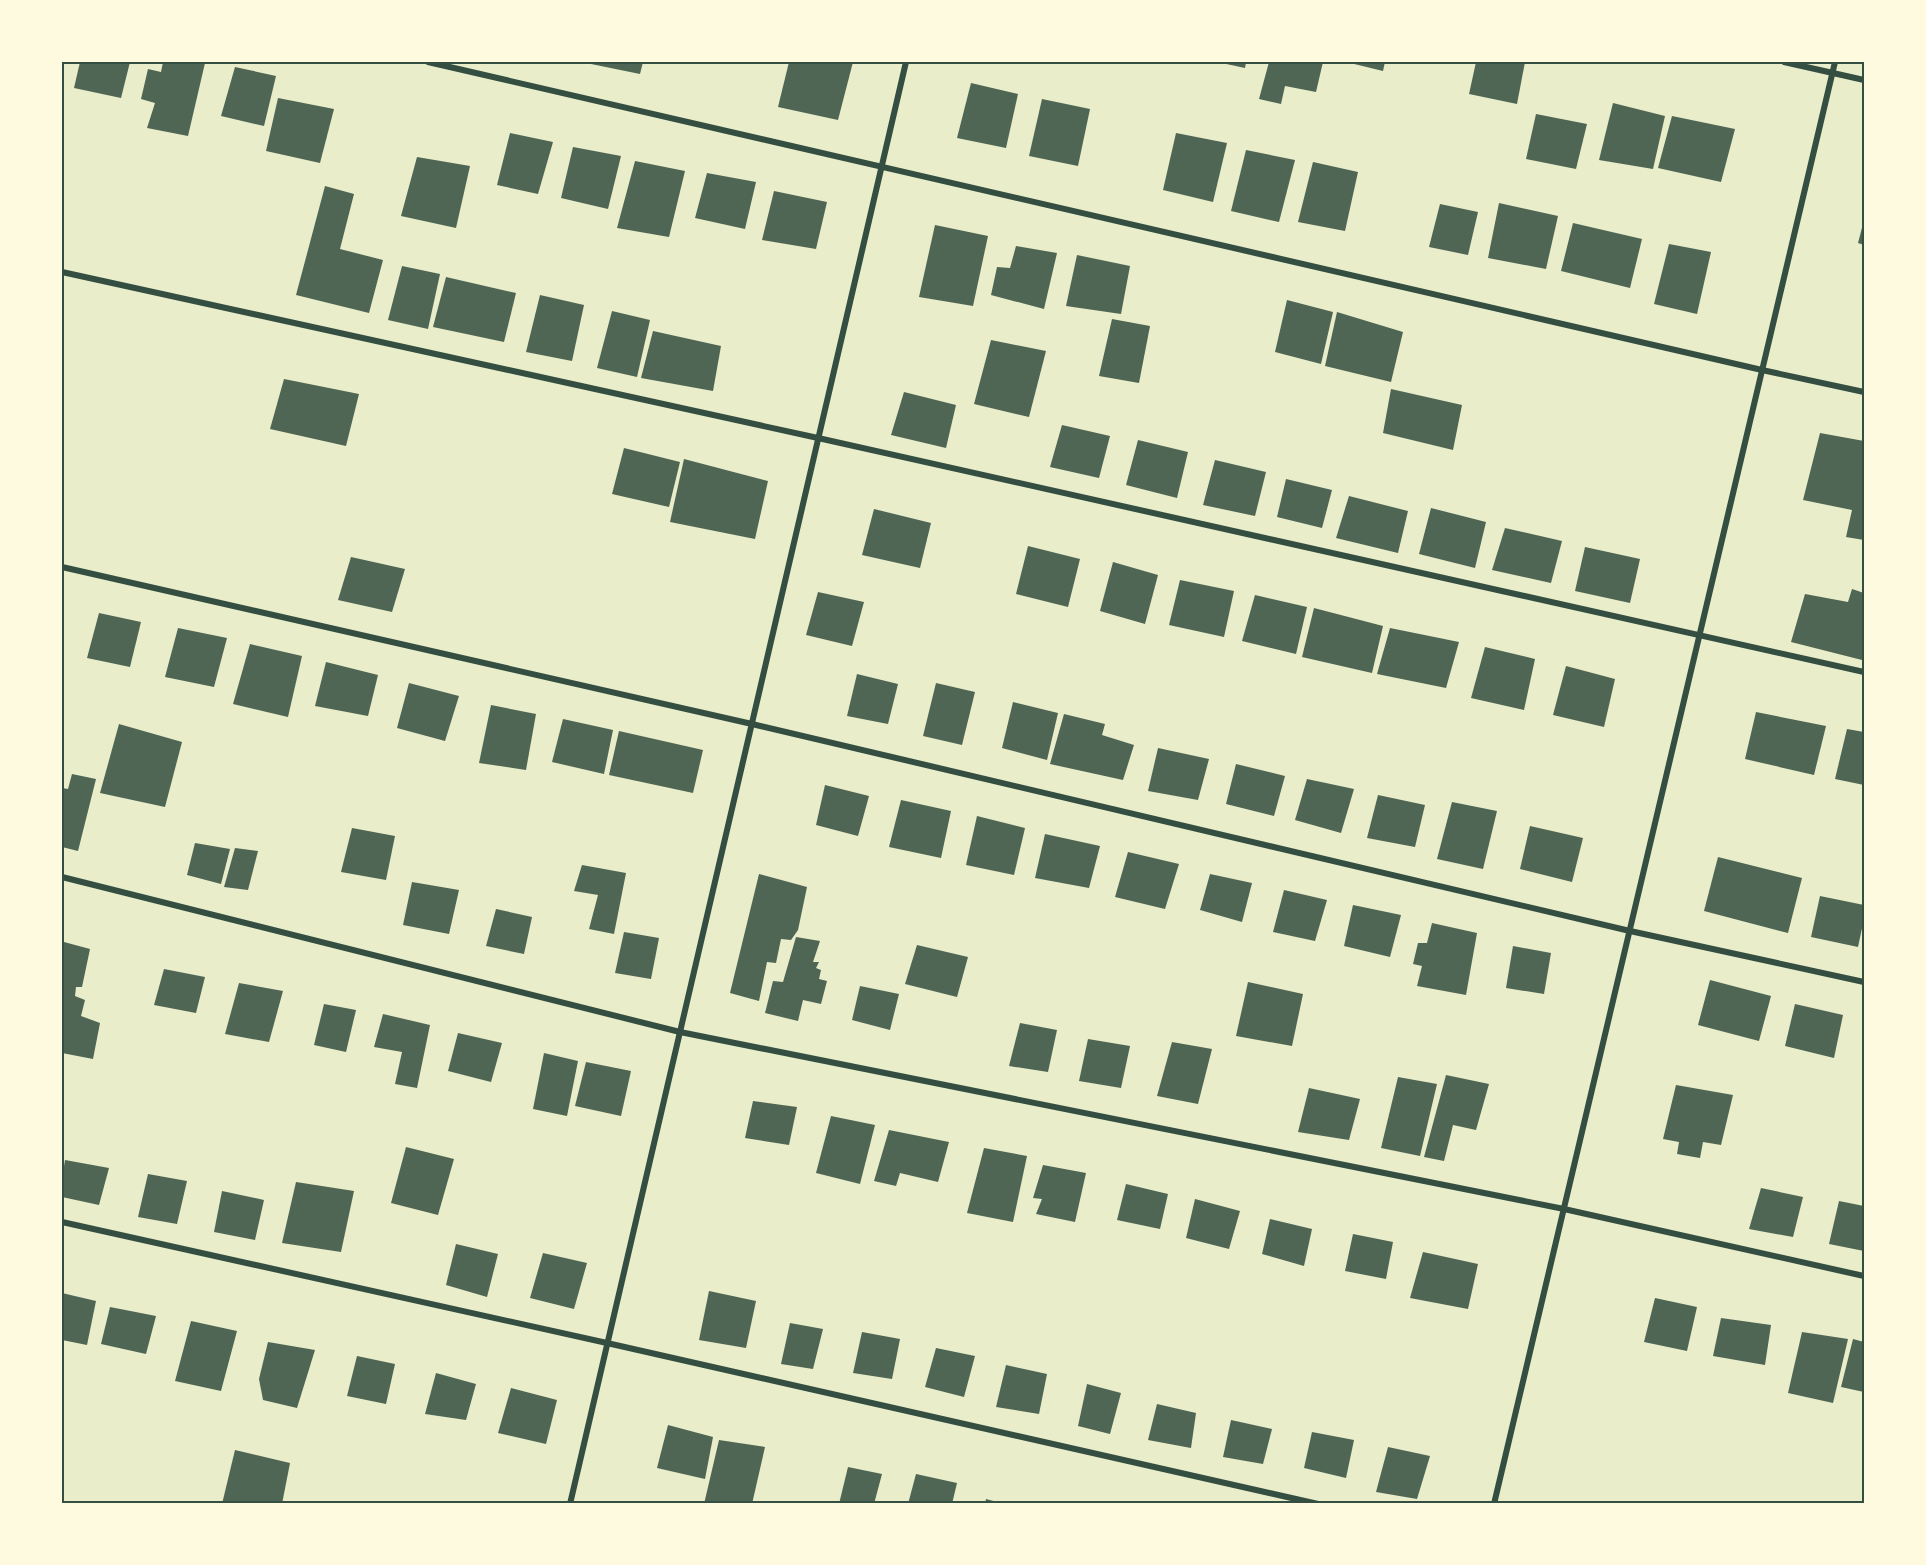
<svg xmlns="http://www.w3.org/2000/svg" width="1926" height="1565" font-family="Helvetica,sans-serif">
  <rect width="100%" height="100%" fill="#e9edc9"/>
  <!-- building -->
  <g fill="#4f6655">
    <path d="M80,62h50l-9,36 -47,-10z"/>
    <path d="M163,62l42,1 -17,73 -41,-8 8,-25 -14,-4 7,-30 13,3z"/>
    <path d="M591,62h52l-3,12 -49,-10z"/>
    <path d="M789,62h64l-15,58 -60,-13z"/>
    <path d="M1217,62h29l-1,6z"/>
    <path d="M1269,62h54l-7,30 -31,-6 -4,18 -22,-5z"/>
    <path d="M1346,62h39l-2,9z"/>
    <path d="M1476,62h49l-8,42 -48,-10z"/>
    <path d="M235,67l41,9 -12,50 -43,-10z"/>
    <path d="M971,83l47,11 -12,54 -49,-10z"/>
    <path d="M278,98l56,11 -14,54 -54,-12z"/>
    <path d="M1042,99l48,10 -12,57 -49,-10z"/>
    <path d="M1613,103l52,13 -12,53 -54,-9z"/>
    <path d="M1536,114l51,10 -11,45 -50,-10z"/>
    <path d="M1672,116l63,13 -14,53 -63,-14z"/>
    <path d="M510,133l43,9 -15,52 -41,-9z"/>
    <path d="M1176,133l51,10 -14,59 -50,-12z"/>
    <path d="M573,147l48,9 -13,53 -47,-11z"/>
    <path d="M1246,150l49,10 -16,62 -48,-11z"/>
    <path d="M417,157l53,9 -14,62 -55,-12z"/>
    <path d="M635,161l50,10 -16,66 -52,-9z"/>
    <path d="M1313,162l45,10 -13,59 -47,-9z"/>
    <path d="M707,173l49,9 -11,47 -50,-11z"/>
    <path d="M325,186l29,8 -14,55 43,11 -14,53 -73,-18z"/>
    <path d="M774,191l53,11 -11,47 -54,-9z"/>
    <path d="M1499,203l59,13 -12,53 -58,-11z"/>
    <path d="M1440,204l38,8 -10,43 -39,-8z"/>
    <path d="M1864,220v25l-6,-2z"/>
    <path d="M1573,223l69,16 -12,49 -69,-17z"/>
    <path d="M935,225l53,11 -15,70 -54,-9z"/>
    <path d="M1669,244l42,8 -14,62 -43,-10z"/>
    <path d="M1016,246l41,7 -13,56 -53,-14 6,-28 13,1z"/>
    <path d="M1077,255l53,11 -9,48 -55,-8z"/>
    <path d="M402,266l38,8 -12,55 -40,-9z"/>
    <path d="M446,277l70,16 -12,49 -71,-15z"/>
    <path d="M540,295l44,10 -12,56 -46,-9z"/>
    <path d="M1287,300l46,12 -12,52 -46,-12z"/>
    <path d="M612,311l38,9 -13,57 -40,-9z"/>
    <path d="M1337,312l66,20 -12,50 -66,-16z"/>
    <path d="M1112,319l38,7 -11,57 -40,-7z"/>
    <path d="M653,331l68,15 -8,45 -72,-13z"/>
    <path d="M991,340l55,11 -17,66 -55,-13z"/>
    <path d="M284,379l75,15 -13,52 -76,-17z"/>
    <path d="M1391,389l71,16 -9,45 -70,-17z"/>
    <path d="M904,392l52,13 -10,43 -55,-13z"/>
    <path d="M1062,425l48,11 -11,42 -49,-11z"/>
    <path d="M1820,433l44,8v99l-18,-3 6,-27 -49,-10z"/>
    <path d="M1138,440l50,12 -11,46 -51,-13z"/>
    <path d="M624,448l56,14 -11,45 -57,-13z"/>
    <path d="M684,459l84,22 -13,58 -85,-17z"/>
    <path d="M1215,460l51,12 -11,44 -52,-11z"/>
    <path d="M1286,479l46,11 -10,38 -45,-11z"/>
    <path d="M1349,496l59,15 -10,42 -62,-15z"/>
    <path d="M1431,508l55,14 -11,46 -56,-14z"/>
    <path d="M874,509l57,14 -11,45 -58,-13z"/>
    <path d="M1505,528l57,13 -11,42 -59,-13z"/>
    <path d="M1028,546l52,13 -12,48 -52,-13z"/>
    <path d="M1585,547l55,12 -10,44 -55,-12z"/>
    <path d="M351,557l54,12 -13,43 -54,-12z"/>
    <path d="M1113,562l45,13 -13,49 -45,-13z"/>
    <path d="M1180,580l54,11 -10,46 -55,-12z"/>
    <path d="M1852,589l12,4v57l-2,10 -71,-18 14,-48 43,8z"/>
    <path d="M818,592l46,10 -12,44 -46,-11z"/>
    <path d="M1255,595l52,12 -11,47 -54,-13z"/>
    <path d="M1314,608l69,18 -11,47 -70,-16z"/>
    <path d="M99,613l42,9 -11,45 -43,-9z"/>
    <path d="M178,628l49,10 -13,49 -49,-10z"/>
    <path d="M1390,628l69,14 -13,46 -69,-14z"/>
    <path d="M250,644l52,12 -14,61 -55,-13z"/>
    <path d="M1485,647l50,12 -11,51 -53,-12z"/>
    <path d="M326,662l52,13 -10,41 -53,-10z"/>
    <path d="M1566,666l49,13 -11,48 -51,-12z"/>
    <path d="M857,674l41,10 -10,40 -41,-8z"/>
    <path d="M409,683l50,13 -14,45 -48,-13z"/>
    <path d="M936,683l39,9 -13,53 -39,-9z"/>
    <path d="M1013,702l45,11 -11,47 -45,-12z"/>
    <path d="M491,705l45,9 -10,56 -47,-7z"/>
    <path d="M1756,712l70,14 -12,49 -69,-16z"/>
    <path d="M1064,714l41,10 -3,11 32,10 -11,35 -73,-16z"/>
    <path d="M563,719l50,11 -9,44 -52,-12z"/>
    <path d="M119,724l63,18 -17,65 -65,-14z"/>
    <path d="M1847,729l17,3v53l-29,-6z"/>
    <path d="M619,731l84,19 -10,43 -84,-18z"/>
    <path d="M1158,748l51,11 -11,41 -50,-9z"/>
    <path d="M1236,764l49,12 -11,40 -48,-12z"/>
    <path d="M72,774l24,5 -18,72 -16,-4v-59l6,1z"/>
    <path d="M1307,779l47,10 -13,44 -46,-13z"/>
    <path d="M825,785l44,11 -11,40 -42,-11z"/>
    <path d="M1378,795l47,10 -10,42 -48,-9z"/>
    <path d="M901,800l50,11 -10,47 -52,-11z"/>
    <path d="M1452,802l45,9 -14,58 -46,-10z"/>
    <path d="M977,816l48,12 -11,47 -48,-10z"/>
    <path d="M1530,826l53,12 -11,44 -52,-13z"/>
    <path d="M352,828l43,8 -9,44 -45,-8z"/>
    <path d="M1045,834l55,12 -11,42 -54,-10z"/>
    <path d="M195,843l35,6 -9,35 -34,-9z"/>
    <path d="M235,848l23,3 -10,39 -24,-3z"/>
    <path d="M1128,852l51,12 -14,45 -50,-12z"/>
    <path d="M1718,857l84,21 -14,55 -84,-22z"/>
    <path d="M582,865l44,8 -12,61 -25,-5 9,-34 -24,-4z"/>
    <path d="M759,874l48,13 -9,43 -7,10 -10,-1 -5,24 -9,-1 -8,39 -29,-8z"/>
    <path d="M1210,874l42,9 -10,39 -42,-12z"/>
    <path d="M412,882l47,8 -10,44 -46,-9z"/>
    <path d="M1284,890l43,10 -12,41 -42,-9z"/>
    <path d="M1820,896l44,9v14l-6,28 -47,-10z"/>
    <path d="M1353,905l48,10 -11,42 -46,-11z"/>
    <path d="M496,909l36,8 -8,37 -38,-8z"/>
    <path d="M1432,923l45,10 -11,62 -49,-9 5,-20 -9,-2 5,-21h9z"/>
    <path d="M624,932l35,6 -8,41 -36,-6z"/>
    <path d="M796,937l24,4 -7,21h6l-3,6 5,2 -2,9 8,2 -6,23 -18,-4 -5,21 -33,-8 8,-32 10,1z"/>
    <path d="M64,942l26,7 -8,38h-6l-1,9 10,4 -4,16 19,7 -7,36 -31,-6v-100z"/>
    <path d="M917,945l51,12 -11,40 -52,-13z"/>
    <path d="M1513,946l38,7 -7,41 -38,-6z"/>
    <path d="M164,969l41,8 -9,36 -42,-8z"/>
    <path d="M1710,980l61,16 -12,45 -61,-16z"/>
    <path d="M1248,982l55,12 -11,52 -56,-10z"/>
    <path d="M239,983l44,8 -14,51 -44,-8z"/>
    <path d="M860,986l39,8 -9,36 -38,-10z"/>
    <path d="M324,1004l32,6 -10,42 -32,-7z"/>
    <path d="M1795,1004l48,11 -9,43 -49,-12z"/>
    <path d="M383,1014l47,11 -13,63 -22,-4 7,-32 -28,-5z"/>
    <path d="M1020,1023l37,7 -9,42 -39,-6z"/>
    <path d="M458,1033l44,10 -11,39 -43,-11z"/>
    <path d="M1088,1039l42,7 -9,42 -42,-7z"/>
    <path d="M1172,1042l40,7 -14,55 -41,-8z"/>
    <path d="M544,1053l34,8 -11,55 -34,-7z"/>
    <path d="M586,1062l45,9 -10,45 -46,-10z"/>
    <path d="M1446,1075l43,9 -13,46 -23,-5 -9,36 -20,-4z"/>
    <path d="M1398,1077l39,7 -17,72 -39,-8z"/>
    <path d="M1676,1085l57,10 -12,50 -18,-3 -3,16 -23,-4 2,-12 -16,-3z"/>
    <path d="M1309,1088l51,11 -11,41 -51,-8z"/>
    <path d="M753,1101l44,6 -8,38 -44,-7z"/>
    <path d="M831,1116l44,9 -15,59 -44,-11z"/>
    <path d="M889,1130l60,12 -11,40 -38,-9 -4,13 -22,-5z"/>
    <path d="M406,1147l48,12 -16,56 -47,-12z"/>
    <path d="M984,1148l43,8 -14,66 -46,-9z"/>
    <path d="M65,1160l44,8 -10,37 -37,-8v-18z"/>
    <path d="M1043,1165l43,8 -11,49 -39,-8 6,-15 -9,-1z"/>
    <path d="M148,1174l39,7 -10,43 -39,-7z"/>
    <path d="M296,1182l58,9 -13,61 -59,-9z"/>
    <path d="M1126,1184l42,10 -8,35 -43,-9z"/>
    <path d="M1761,1188l42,9 -10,40 -44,-8z"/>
    <path d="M222,1191l42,9 -9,40 -41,-8z"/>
    <path d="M1195,1199l45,12 -11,38 -43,-11z"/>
    <path d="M1839,1201l25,5v45l-35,-7z"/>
    <path d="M1270,1219l42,10 -8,37 -42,-12z"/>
    <path d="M1353,1234l40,8 -7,37 -41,-8z"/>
    <path d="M456,1244l42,10 -11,43 -41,-12z"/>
    <path d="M1423,1252l55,12 -10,45 -58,-11z"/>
    <path d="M543,1253l44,10 -13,46 -44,-11z"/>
    <path d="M709,1291l47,10 -10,47 -47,-8z"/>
    <path d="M62,1293l34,8 -9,44 -25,-5z"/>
    <path d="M1655,1298l42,9 -10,44 -43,-9z"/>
    <path d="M110,1307l46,9 -10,38 -45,-10z"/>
    <path d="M1721,1318l50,7 -6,40 -52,-9z"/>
    <path d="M191,1321l46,10 -16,60 -46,-10z"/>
    <path d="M790,1323l33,6 -10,40 -32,-5z"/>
    <path d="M862,1332l38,7 -8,40 -39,-6z"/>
    <path d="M1802,1332l46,7 -15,64 -45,-10z"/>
    <path d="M1853,1339l11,3v50l-23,-5z"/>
    <path d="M268,1342l47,8 -18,58 -34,-8 -4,-21z"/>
    <path d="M936,1348l39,8 -11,41 -39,-10z"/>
    <path d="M357,1356l38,8 -9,40 -39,-8z"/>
    <path d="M1006,1365l41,9 -8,40 -43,-7z"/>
    <path d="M436,1373l40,11 -10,36 -41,-6z"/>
    <path d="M1087,1384l34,9 -11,41 -32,-8z"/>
    <path d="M511,1388l46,12 -11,44 -48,-11z"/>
    <path d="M1157,1404l39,9 -5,35 -43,-8z"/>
    <path d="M1231,1420l41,9 -9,35 -40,-7z"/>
    <path d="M668,1425l45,12 -8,42 -48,-11z"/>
    <path d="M1312,1432l42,8 -8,38 -42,-10z"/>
    <path d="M719,1440l46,7 -13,57h-48z"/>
    <path d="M1388,1447l42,9 -13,43 -41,-7z"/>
    <path d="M235,1450l55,13 -8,41h-60z"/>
    <path d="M848,1467l34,7 -8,30h-35z"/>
    <path d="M916,1474l41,9 -5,21h-44z"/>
    <path d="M986,1499l15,4v1h-16z"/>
  </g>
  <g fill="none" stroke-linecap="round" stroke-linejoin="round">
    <!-- minor -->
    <g stroke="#344e41" stroke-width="6">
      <path d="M428,62l1334,308 102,22"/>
      <path d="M1784,62l80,18"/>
      <path d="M62,272l756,166 1046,234"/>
      <path d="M62,567l690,157 878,207 234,51"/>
      <path d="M62,877l618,155 884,177 300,67"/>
      <path d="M62,1222l545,121 711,161"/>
      <path d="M570,1504l336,-1442"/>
      <path d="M1494,1504l341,-1442"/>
    </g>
  </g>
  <!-- border -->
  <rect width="1926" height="1565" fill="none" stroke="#fefae0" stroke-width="126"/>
  <rect x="63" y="63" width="1800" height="1439" fill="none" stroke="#344e41" stroke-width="2"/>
</svg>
